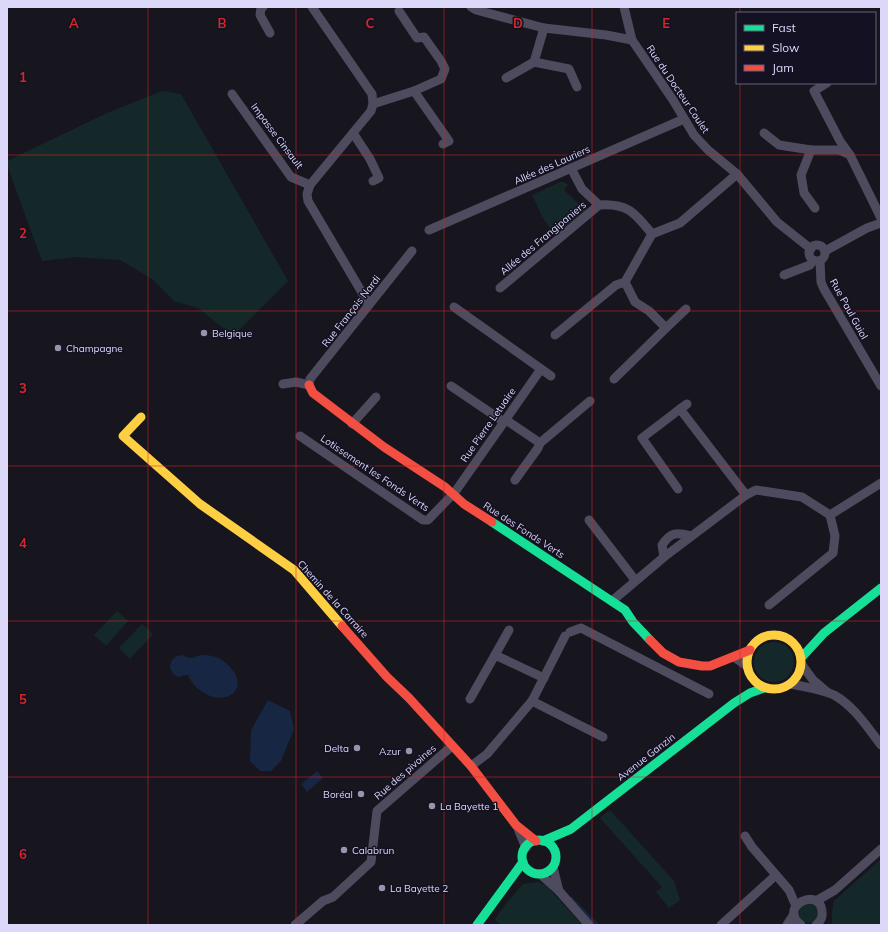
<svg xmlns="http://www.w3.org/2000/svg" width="888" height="932" font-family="Mulish,sans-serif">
  <rect width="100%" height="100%" fill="#17151e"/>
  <!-- green -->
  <g fill="#152829">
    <path d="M162,91l19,3 107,187 -55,55 -35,-28 -24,-7 -22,-22 -32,-19 -44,-3 -34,4 -35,-96v-4l100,-48z"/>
    <path d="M560,182h4l4,3 -4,5 15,14 5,-4c8,13 -11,22 -19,30l-4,-5 -8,7 -10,-14 -11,-23z"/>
    <path d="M117,611l11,10 -22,25 -12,-11z"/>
    <path d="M142,624l11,10 -23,25 -11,-11z"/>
    <circle cx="774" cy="662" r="20"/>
    <path d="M610,810l64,71 6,19 -11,8 -13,-16 6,-5 -62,-69z"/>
    <path d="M881,859v66h-49v-13l2,-11z"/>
    <path d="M538,882l9,4 35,39h-82l-5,-6 13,-18 15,-17z"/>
    <circle cx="809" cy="913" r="10"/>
  </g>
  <!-- water -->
  <g fill="#172743">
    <path d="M182,655c3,1 6,3 9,3 2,0 3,-1 6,-2 6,-2 14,-1 21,2 12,5 29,25 14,36 -16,11 -38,-4 -44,-19h-2l-8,2 -5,-3 -3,-7c1,-8 4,-11 12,-12z"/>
    <path d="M268,700l22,11 4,18 -13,32 -10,10h-11l-10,-10 1,-31z"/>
    <path d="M317,771l6,7 -16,14 -6,-8z"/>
  </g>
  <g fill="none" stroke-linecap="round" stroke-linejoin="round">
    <!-- stream -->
    <path stroke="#172743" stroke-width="3" d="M571,898l26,27"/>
    <!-- street -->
    <g stroke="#4d4b5d" stroke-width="9">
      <path d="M263,7l-2,1 -1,7 10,18"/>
      <path d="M312,7l60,87 1,10 -2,7 -61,74 -3,9 1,7 59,100 1,5"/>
      <path d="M471,7l5,3 68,18 62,7 26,5"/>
      <path d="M624,7l8,33 41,60 21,35 14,15 29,24 40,48 34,27"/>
      <path d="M534,62l35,7 8,18"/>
      <path d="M506,78l28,-16 10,-34"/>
      <path d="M827,83l-13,8 26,50 10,14 31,63"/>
      <path d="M414,91l35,50 -6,3"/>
      <path d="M232,94l59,83 19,8"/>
      <path d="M373,104l41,-13 27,-12 4,-10 -4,-8 -17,-24 -7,1 -18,-27"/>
      <path d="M353,133l17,26 9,19 -6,3"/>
      <path d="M764,133l15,12 32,5h28l11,5"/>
      <path d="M811,150l-10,25 3,18 11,15"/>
      <path d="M571,168l11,21 17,16c29,-2 36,8 53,29l28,-11 57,-49"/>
      <path d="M429,230l255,-111"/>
      <circle cx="817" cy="253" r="8"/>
      <path d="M825,251l42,-23 14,-5"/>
      <path d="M820,261l1,21 3,7 57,97"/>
      <path d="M784,275l26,-10 3,-5"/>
      <path d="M500,288l99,-83"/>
      <path d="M454,307l97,69"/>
      <path d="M666,328l20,-19"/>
      <path d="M555,335l61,-50 9,-3 27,-48"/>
      <path d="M614,379l52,-51 -17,-17 -14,-9 -10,-20"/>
      <path d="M283,384l13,-2 13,3 1,-6 102,-128"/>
      <path d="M451,386l53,36"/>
      <path d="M687,404l-7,5 66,86"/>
      <path d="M506,420l34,23 -2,5 -23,32"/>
      <path d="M352,424l24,-27"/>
      <path d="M300,436l123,84h5l27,-28 86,-123"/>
      <path d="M540,443l50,-42"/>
      <path d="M678,489l-36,-51 38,-29"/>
      <path d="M589,520l46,60"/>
      <path d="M691,536c-15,-4 -20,-4 -29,9l2,12 82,-62 10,-5 46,7 28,18 51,-32"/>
      <path d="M612,601l52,-44"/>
      <path d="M769,605l64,-52 2,-17 -5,-21"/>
      <path d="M570,632l11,-4 128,66"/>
      <path d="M495,655l14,-25"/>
      <path d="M734,657l13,9"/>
      <path d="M802,665l11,15 14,12"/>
      <path d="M791,684c14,3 30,5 43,11 20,11 34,33 47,50"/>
      <path d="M470,699l25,-44 49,23"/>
      <path d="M532,701l71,36"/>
      <path d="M471,766l16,-12 45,-53 33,-65"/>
      <path d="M517,826l9,22"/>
      <path d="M745,836l7,11 37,43 7,16"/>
      <path d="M553,867l6,24"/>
      <path d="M540,874l19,17 30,34"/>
      <path d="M816,901l19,-11 46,-41"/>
      <path d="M295,925l28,-24 10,-4 38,-35 6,-51 75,-65"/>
      <path d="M721,925l55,-50"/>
      <path d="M787,925l7,-11"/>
      <path d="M801,925c-24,-19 19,-39 21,-14 1,6 -2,11 -6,14"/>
    </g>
    <!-- fast -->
    <g stroke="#16e098" stroke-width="9">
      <path d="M492,522l133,88 8,12 17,18"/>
      <path d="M801,658l23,-25 57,-45"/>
      <circle cx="539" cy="857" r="17"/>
      <path d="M543,841l28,-12 163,-126 16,-10 14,-5"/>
      <path d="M477,925l46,-63"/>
    </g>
    <!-- slow -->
    <g stroke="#ffcf43" stroke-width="9">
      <path d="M141,417l-18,19 77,68 94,66 48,56"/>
      <circle cx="774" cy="662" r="27"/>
    </g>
    <!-- jam -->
    <g stroke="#f24e42" stroke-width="9">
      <path d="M309,385l4,8 71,54 61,40 19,17 28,18"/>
      <path d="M342,626l45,51 22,21 62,68 45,59 20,16"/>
      <path d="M650,640l13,13 16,9 23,4h8l40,-16"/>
    </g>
  </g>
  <!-- grid -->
  <path fill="none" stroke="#d62828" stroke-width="1" stroke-opacity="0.55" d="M148,7v918M296,7v918M444,7v918M592,7v918M740,7v6M740,83v842M7,155h874M7,311h874M7,466h874M7,621h874M7,777h874"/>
  <!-- markers -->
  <g fill="#9794ad" stroke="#141122" stroke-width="1.5">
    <circle cx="204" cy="333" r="4"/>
    <circle cx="58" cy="348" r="4"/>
    <circle cx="357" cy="748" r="4"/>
    <circle cx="409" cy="751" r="4"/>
    <circle cx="361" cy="794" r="4"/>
    <circle cx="432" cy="806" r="4"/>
    <circle cx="344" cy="850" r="4"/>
    <circle cx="382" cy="888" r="4"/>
  </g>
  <g text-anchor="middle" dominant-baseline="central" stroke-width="3" stroke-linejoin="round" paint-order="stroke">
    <!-- street labels -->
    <g font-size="10" fill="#dcd8fa" stroke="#141122">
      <text transform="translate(678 89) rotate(56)">Rue du Docteur Coulet</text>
      <text transform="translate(277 136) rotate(53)">Impasse Cinsault</text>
      <text transform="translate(552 165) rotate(-24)">Allée des Lauriers</text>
      <text transform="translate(543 238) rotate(-40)">Allée des Frangipaniers</text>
      <text transform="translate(849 309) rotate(61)">Rue Paul Guiol</text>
      <text transform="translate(351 311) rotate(-52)">Rue François Nardi</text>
      <text transform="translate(488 425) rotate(-55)">Rue Pierre Letuaire</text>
      <text transform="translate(375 473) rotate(34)">Lotissement les Fonds Verts</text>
      <text transform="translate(524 530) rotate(33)">Rue des Fonds Verts</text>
      <text transform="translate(333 599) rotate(48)">Chemin de la Carraire</text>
      <text transform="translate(646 757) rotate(-38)">Avenue Ganzin</text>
      <text transform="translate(405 772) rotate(-41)">Rue des pivoines</text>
    </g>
    <!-- poi labels -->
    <g font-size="10" fill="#dcd8fa" stroke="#141122" text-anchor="start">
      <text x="212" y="333">Belgique</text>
      <text x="66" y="348">Champagne</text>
      <text x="349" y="748" text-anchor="end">Delta</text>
      <text x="401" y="751" text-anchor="end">Azur</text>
      <text x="353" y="794" text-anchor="end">Boréal</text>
      <text x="440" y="806">La Bayette 1</text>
      <text x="352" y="850">Calabrun</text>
      <text x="390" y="888">La Bayette 2</text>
    </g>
  </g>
  <g font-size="13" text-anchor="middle" font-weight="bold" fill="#d62828" stroke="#141122" stroke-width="3" stroke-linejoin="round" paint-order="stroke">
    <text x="74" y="28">A</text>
    <text x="222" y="28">B</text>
    <text x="370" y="28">C</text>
    <text x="518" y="28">D</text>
    <text x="666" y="28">E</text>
    <text x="23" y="82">1</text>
    <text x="23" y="238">2</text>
    <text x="23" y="393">3</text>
    <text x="23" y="548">4</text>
    <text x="23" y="704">5</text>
    <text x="23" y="859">6</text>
  </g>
  <!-- border -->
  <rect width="888" height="932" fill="none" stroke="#dcd8fa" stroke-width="16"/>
  <!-- legend -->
  <rect x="736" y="12" width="140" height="72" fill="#141122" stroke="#646178"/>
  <rect x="744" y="25" width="20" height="6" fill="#16e098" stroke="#646178"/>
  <text x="772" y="32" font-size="12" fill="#dcd8fa">Fast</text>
  <rect x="744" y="45" width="20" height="6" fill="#ffcf43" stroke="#646178"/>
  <text x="772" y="52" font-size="12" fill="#dcd8fa">Slow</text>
  <rect x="744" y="65" width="20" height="6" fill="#f24e42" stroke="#646178"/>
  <text x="772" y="72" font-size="12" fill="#dcd8fa">Jam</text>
</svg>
